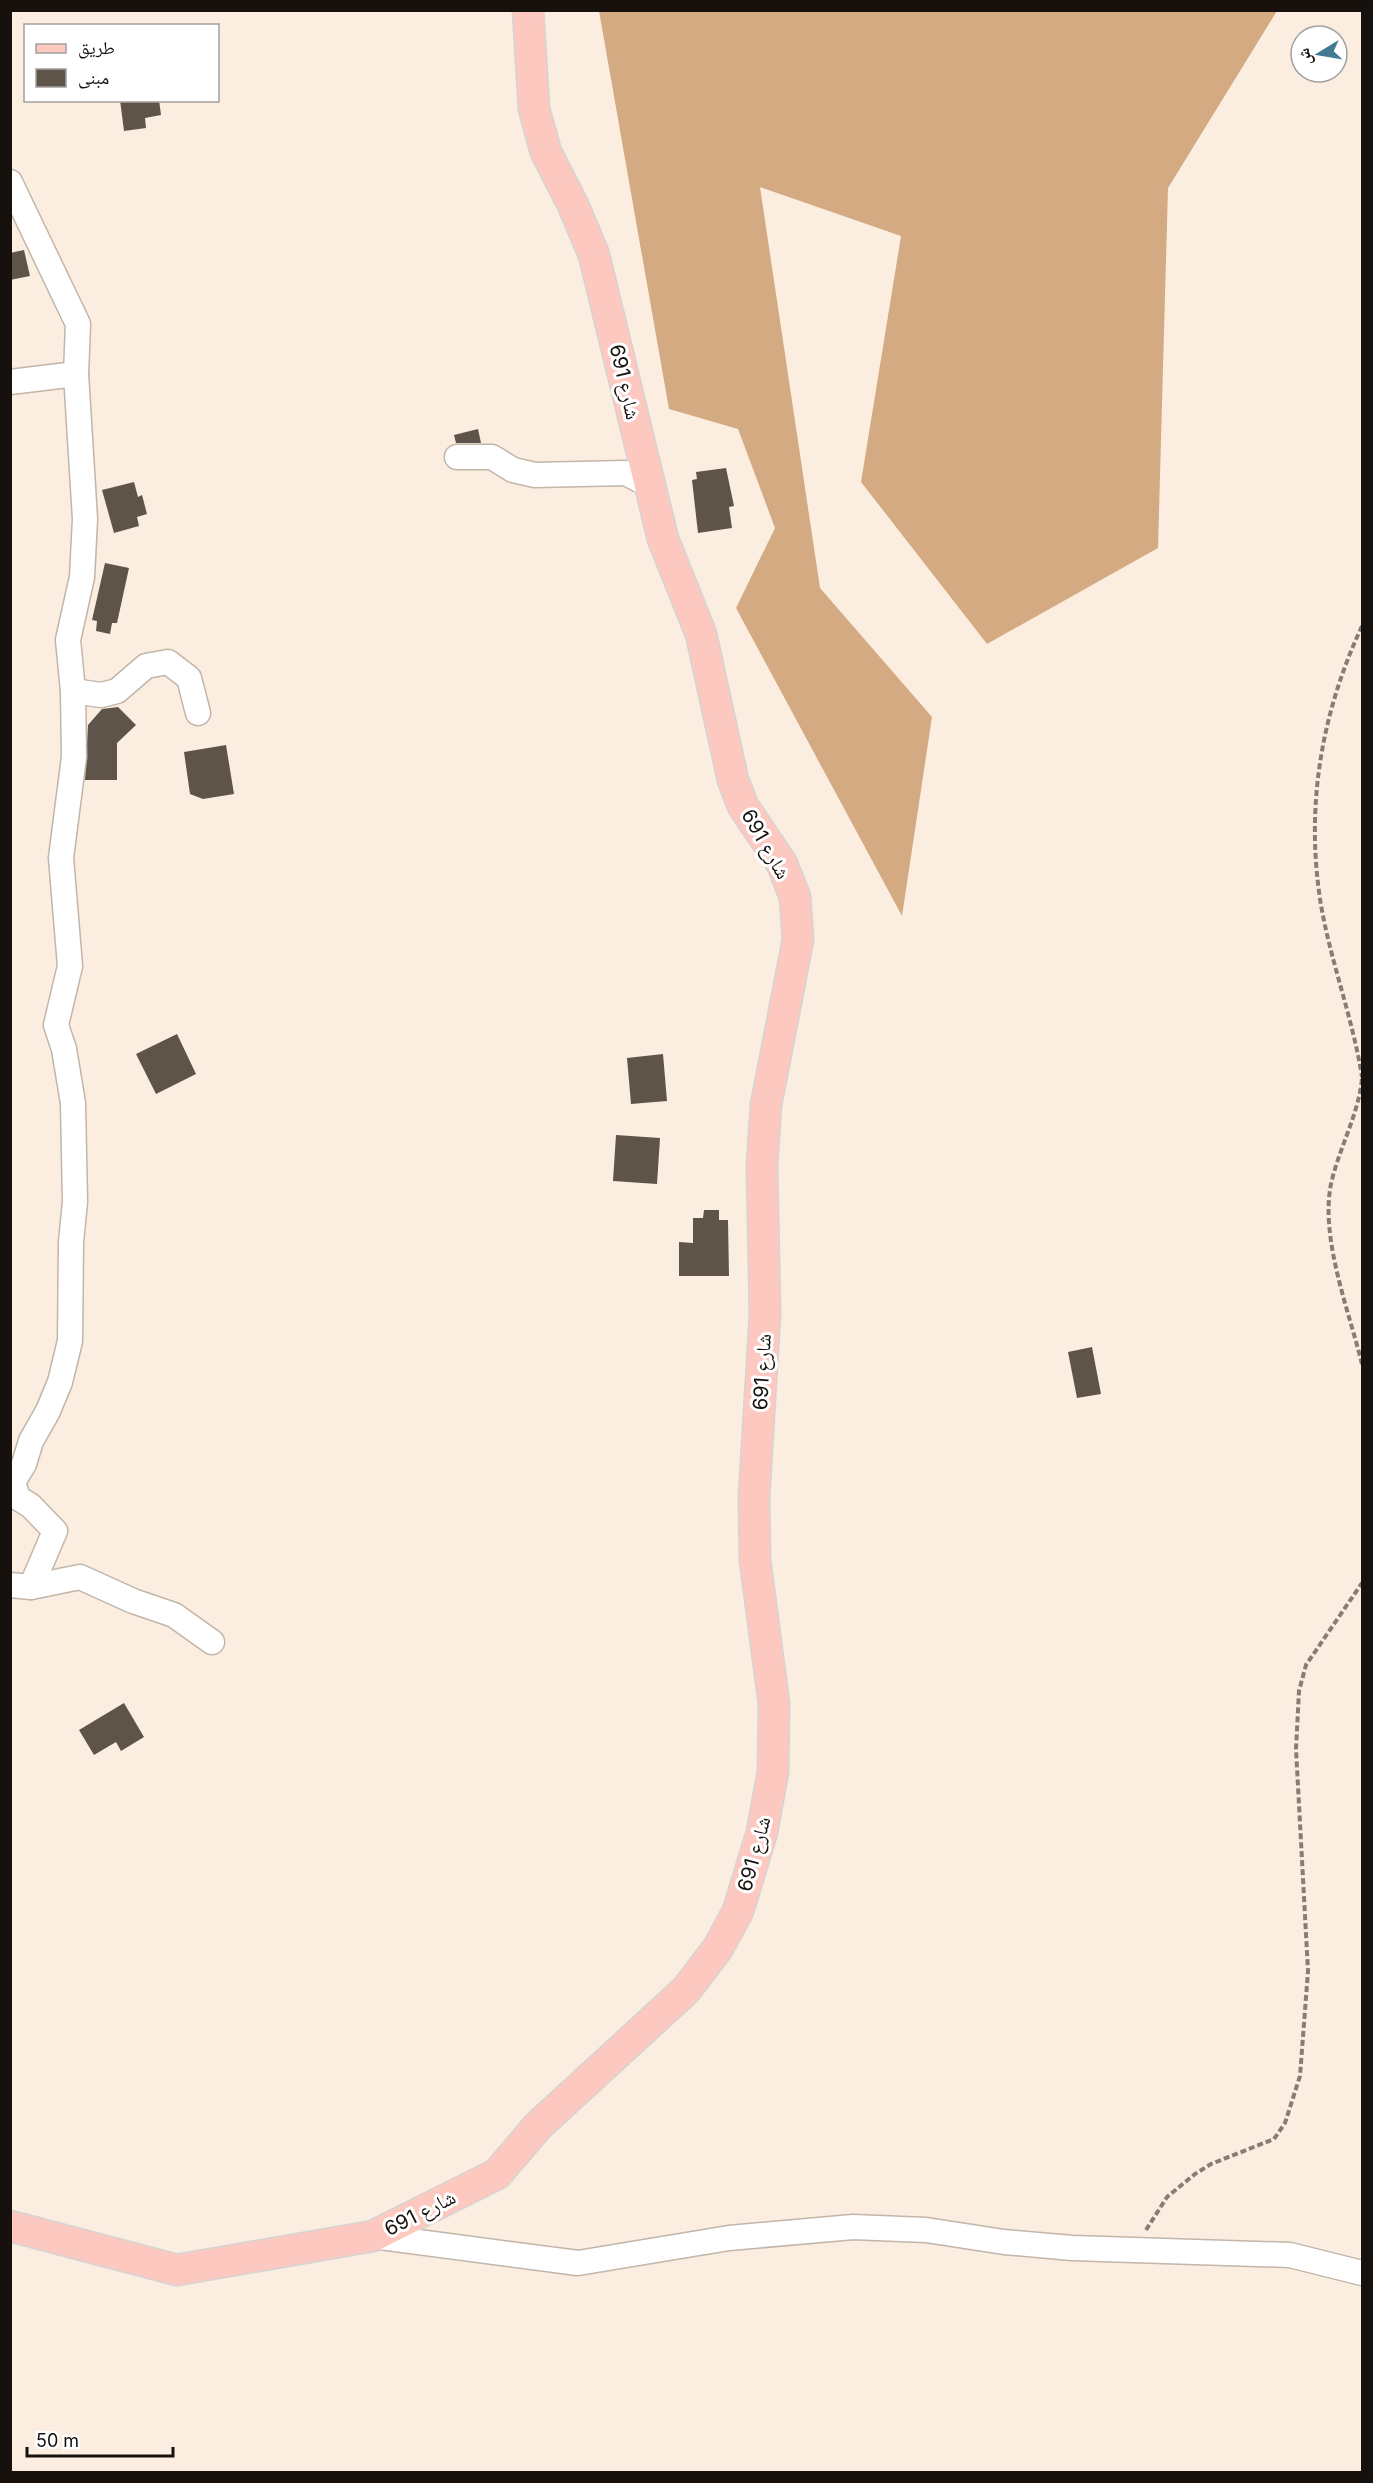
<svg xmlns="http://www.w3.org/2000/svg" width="1373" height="2483" font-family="Inter,'Noto Naskh Arabic',sans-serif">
  <rect width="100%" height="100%" fill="#fbeee1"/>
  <!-- forest -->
  <path fill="#d4aa82" d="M599,11h678l-109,177 -10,360 -171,96 -126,-162 40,-246 -141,-49 60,401 112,129 -30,199 -166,-308 39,-80 -37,-99 -69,-20z"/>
  <!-- building -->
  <g fill="#5f5449">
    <path d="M120,100h39l2,15 -16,3 1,10 -22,3z"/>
    <path d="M24,250l6,26 -20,4v-27z"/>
    <path d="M478,429l3,14h-25l-2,-8z"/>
    <path d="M726,468l8,38 -5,1 3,21 -34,5 -6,-53 5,-1 -1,-7z"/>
    <path d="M134,482l4,15 4,-2 5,19 -10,3 2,9 -25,7 -12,-43z"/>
    <path d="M105,563l24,5 -12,55h-5l-2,11 -14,-3 1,-10 -5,-1z"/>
    <path d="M118,707l18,18 -19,18v37h-32l3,-55 14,-16z"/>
    <path d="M226,745l8,49 -31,5 -13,-5 -6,-42z"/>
    <path d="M177,1034l19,40 -40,20 -20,-40z"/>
    <path d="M663,1054l4,47 -36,3 -4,-46z"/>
    <path d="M616,1135l44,3 -3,46 -44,-3z"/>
    <path d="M704,1210h15v10h9l1,56h-50v-34l14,1v-25h10z"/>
    <path d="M1092,1347l9,47 -24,4 -9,-46z"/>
    <path d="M124,1703l20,34 -23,14 -5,-9 -22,13 -15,-25z"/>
  </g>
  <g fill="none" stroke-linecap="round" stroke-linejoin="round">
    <!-- minor casing -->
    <g stroke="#c2b5a9" stroke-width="27">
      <g id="minor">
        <path d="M10,182l68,142 -2,50 9,145 -3,58 -14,63 5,51 1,66 -13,101 9,108 -14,59 8,24 9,54 2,99 -4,40 -1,99 -10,41 -12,29 -17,30 -7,23 -11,18 5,16 13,8 24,25 -24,56 -21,-2"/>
        <path d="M10,382l66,-8"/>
        <path d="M457,457h35l21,13 22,5 91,-2 23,12"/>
        <path d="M73,691l28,4 16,-4 29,-25 22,-4 21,16 9,35"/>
        <path d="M31,1587l49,-10 53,24 41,14 38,27"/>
        <path d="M373,2236l205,27 151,-25 124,-11 73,3 78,12 68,6 218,7 72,18"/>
      </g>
    </g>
    <!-- major casing -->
    <g stroke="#d5d4d3" stroke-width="33">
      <path id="major" d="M10,2226l167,44 196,-34 124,-62 41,-48 148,-136 32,-42 20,-37 24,-79 11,-60 1,-68 -19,-144 -1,-63 11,-182 -3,-149 4,-61 32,-165 -3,-43 -13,-33 -39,-58 -10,-26 -32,-146 -38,-95 -69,-284 -21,-50 -27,-53 -12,-43 -6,-99"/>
    </g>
    <!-- path -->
    <g stroke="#867d75" stroke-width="4" stroke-dasharray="6 3" stroke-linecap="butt">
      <path d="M1362,626c-41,88 -57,182 -41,279 10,58 32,114 41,172"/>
      <path d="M1362,1079c-4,37 -23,69 -31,105 -11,54 18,127 31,180"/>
      <path d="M1146,2230l21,-33 28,-23 16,-10 63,-25 11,-16 15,-47 8,-105 -12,-222 3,-58 7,-26 56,-82"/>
    </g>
    <!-- minor -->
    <use href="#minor" stroke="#fff" stroke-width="24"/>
    <!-- major -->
    <use href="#major" stroke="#fdc8bf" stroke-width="30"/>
  </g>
  <g text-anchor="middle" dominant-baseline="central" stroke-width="6" stroke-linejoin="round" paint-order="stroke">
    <!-- street labels -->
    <g font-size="20" fill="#16110d" stroke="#fff">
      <text transform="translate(625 382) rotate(77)">شارع 691</text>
      <text transform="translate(766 844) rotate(60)">شارع 691</text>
      <text transform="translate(762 1372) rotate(-87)">شارع 691</text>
      <text transform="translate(754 1854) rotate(-75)">شارع 691</text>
      <text transform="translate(420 2213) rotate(-27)">شارع 691</text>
    </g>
  </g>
  <!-- border -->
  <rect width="1373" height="2483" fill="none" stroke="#16110d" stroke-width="24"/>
  <!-- legend -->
  <rect x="24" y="24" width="195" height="78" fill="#ffffff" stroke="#a2a09e" stroke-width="1.5"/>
  <rect x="36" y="44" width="30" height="9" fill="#fdc8bf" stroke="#a2a09e" stroke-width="1.5"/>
  <text x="78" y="54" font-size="18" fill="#16110d">طريق</text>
  <rect x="36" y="69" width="30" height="18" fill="#5f5449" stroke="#a2a09e" stroke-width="1.5"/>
  <text x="78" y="84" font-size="18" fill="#16110d">مبنى</text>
  <!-- north arrow -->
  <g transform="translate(1319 54) rotate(259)"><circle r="28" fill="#ffffff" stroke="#a2a09e" stroke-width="1.5"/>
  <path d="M0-4.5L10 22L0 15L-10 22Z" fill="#407b93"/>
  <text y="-9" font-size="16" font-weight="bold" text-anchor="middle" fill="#16110d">ش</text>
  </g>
  <!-- scale -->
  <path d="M27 2447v9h146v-9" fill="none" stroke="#16110d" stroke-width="3"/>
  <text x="36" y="2447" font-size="18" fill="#16110d" stroke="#ffffff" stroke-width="4.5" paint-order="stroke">50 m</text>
</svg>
